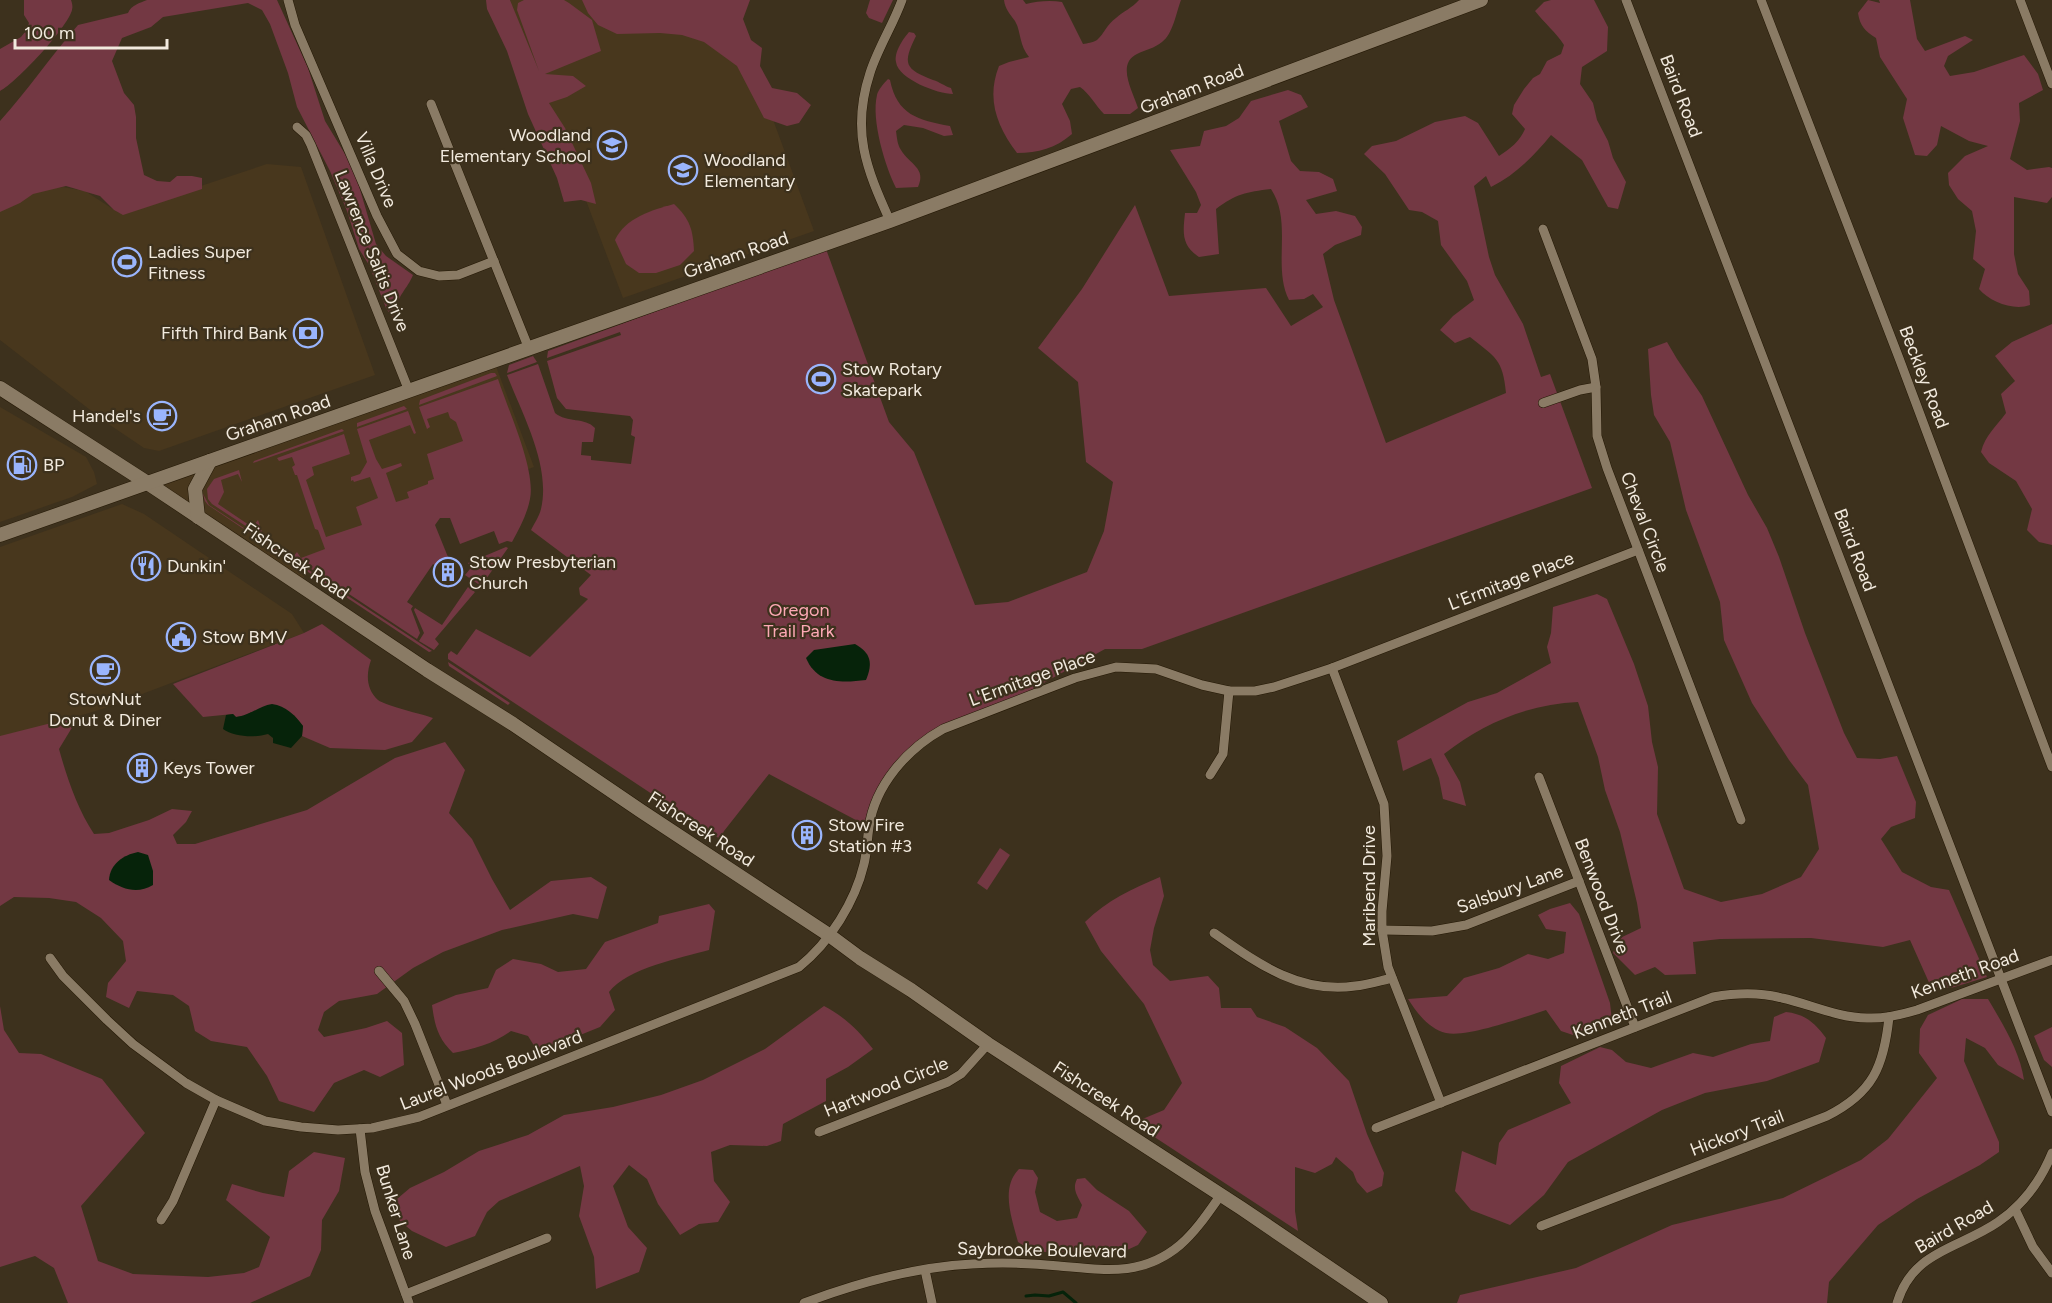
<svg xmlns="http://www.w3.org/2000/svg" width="2052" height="1303" font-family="Figtree,sans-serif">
  <rect width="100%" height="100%" fill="#3d311d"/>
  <!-- built -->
  <g fill="#48371d">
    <path d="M510,0h219l85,231 -191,67z"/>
    <path d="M267,164l34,3 74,208 -216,76 -15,-3 -37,-25 -107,-83v-130l29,-19 34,-4 22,4 34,22z"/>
    <path d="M494,361l40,106 -198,72 -38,45 -149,-100z"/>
    <path d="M0,407l86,50 8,15 3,12 -25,13 -72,25z"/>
    <path d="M122,504l22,10 148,100 12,19 -199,75 -105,33v-194z"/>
  </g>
  <!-- green -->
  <g fill="#733843">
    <path d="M24,0h47c1,3 2,6 1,10 -4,17 -56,73 -72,81v-42l21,-12 4,-5 4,-9 -5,-8z"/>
    <path d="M147,0h130l31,68 17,53 29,48 22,75 10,12 27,19c-7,17 -19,22 -15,41l-6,1 -6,-9 -17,-43 -10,-16 -12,-38 -17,-40 -33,-64 -9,-34 -18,-49 -8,-14 -14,-7 -85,14 -12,10 -29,11 -10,23 12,32 10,12 2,12v21l8,37 13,6 13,1 7,-6h15l10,2v11l-79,26 -9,-5 -14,-14 -34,-10 -33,8 -13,9 -20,9v-91c28,-31 51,-65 78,-96l50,-12c3,-8 12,-10 19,-13z"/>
    <path d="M486,0h24l29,71 -22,-61 1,-7 6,-3h40l5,3 23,17 9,31 -56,23 28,2 13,10 -19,11 -18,6 16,25 26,55 5,21 -15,-4 -17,2 -7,-24 -29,-64 -21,-63 -20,-42z"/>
    <path d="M582,0h168l-7,19 8,21 11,8 -2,18 12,22 25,5 14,12 -12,18 -12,3 -23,-8 -27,-52 -33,-24 -22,-7 -22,-2 -43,1 -19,-9 -10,-12z"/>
    <path d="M870,0h23l-11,23 -13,-5 -3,-5z"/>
    <path d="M1004,0h19l3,4c11,-3 25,-4 36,-2l21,42c5,-1 9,-1 14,-4 7,-6 10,-16 19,-22 8,-7 16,-10 23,-18h42c-5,13 -8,34 -19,42 -7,6 -17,8 -25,12 -21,10 -4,38 1,54l-8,6h-26c-9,-9 -14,-20 -24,-27l-9,2 -9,15 8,17 2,13c-16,14 -34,19 -55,19 -20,-27 -31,-54 -18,-87l10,-4 20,-5c-10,-12 -8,-26 -14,-36 -5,-7 -10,-12 -11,-21z"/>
    <path d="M1551,0h43l14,27 -1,24 -25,16 -2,17 13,19 4,17 11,21 5,17 13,24 -8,27 -10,-2 -26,-47 -31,-25c-17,21 -36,40 -60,52l-5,-11 -12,10 15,71 6,18 28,49 18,53 9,-3 42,114 -450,161h-37l-101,56 -61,23 -46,39 -28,60 -100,-53 -45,57 -4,8 -272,-180v-5l3,-3 6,4 19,-26 54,28 58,-58 -8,-4 -1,-7 12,-13 -60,-45c3,-6 8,-13 10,-21 10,-43 -18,-93 -34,-134l31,-11 17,49c12,10 30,4 40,15l-2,14h-11l-1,13 10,1v4l40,4 4,-27 -4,-2 2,-15 -3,-4 -64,-7 -9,-11 -10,-37 74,-26 -1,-3 -73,26 1,-7 278,-102 63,173 25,30 61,153 33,-3 79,-30 17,-41 9,-49 -27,-20 -8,-80 -40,-34 44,-59 53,-84 34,91 97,-8 25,38 32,-19 -10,-13 -9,5 -15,1c-17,-34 4,-78 -18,-111 -25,3 -35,5 -55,20l3,45 -20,3c-18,-12 -16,-25 -14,-44h12l4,-8 -5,-13 -26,-42 30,-4 4,-15 22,-5 13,-8 12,-17 37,-11 13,5 7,12 -29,14 12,40 9,10 19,1 14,7 4,12 -31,9 10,14 20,-3 19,5 7,11 -1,8 -26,10 -12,9 11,46 52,143 120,-50c-3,-34 -11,-36 -36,-56l-15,6 -15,-13 13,-14 21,-16 -7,-19 -26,-36 -3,-24 -16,-9 -13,-2 -24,-36 -21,-20 8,-8 24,-5 39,-19 30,-6 13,7 21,33c11,-7 21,-15 26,-27l-13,-15 2,-9 10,-16 9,-11 7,-4 7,-13 14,-7 3,-9c-8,-13 -20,-22 -29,-34l9,-9z"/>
    <path d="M1868,0l12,3 -1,-3h31l7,39 8,12 40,-15 8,4 -25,16 -4,10 6,10 24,-4 50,-17 14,19 5,16 -24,13 1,18 -10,38 17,11 22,-3 3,1v29l-5,6 -33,-6v57l4,20 11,17 1,14c-16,6 -40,-3 -51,-16l6,-20 -12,-10 3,-28 -4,-20 -14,-12 -9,-14 -1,-12 17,-17 23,-10 -19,-5 -28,-15 -4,19 -10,11 -12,-1 -12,-37 4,-19 -27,-42 -4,-19c-11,-7 -16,-12 -18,-25z"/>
    <path d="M909,32l5,1 2,3c-14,28 -11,33 17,44 7,2 11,6 18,8l2,6c-15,0 -55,-15 -57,-32 -2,-10 7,-23 13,-30z"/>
    <path d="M888,79l2,1c7,35 28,40 60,46l3,9 -9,1 -21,-8 -19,-3 -8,6c1,6 1,13 5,19 8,14 26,18 17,37l-22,1c-11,-22 -25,-68 -19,-93 1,-5 7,-12 11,-16z"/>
    <path d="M674,204c16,15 19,26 20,47l-14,14 -24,8h-17l-13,-9 -11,-24c10,-22 37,-30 59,-36z"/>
    <path d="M2052,324v221l-13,-3 -12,-12 5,-21 -16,-28 -27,-18 -8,-11c4,-17 15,-25 25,-39l-5,-19 14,-13 -20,-25 17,-14z"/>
    <path d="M1667,342l10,17 25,37 46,99 19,33 12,29 26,76 39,100 13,25 23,1 17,-3 19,46 -1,16 -24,9 -10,12 21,33 29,15 18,3 38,87 -36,11 -20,-1 -21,-47 -27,7 -72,-9 -91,1 -27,3 3,32 -31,1 -10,-8 -20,8 -22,-22 5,-14 23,-11 -4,-25 -17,-71 -15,-42 -7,-33 -20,-55c-49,2 -95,21 -134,52l16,28 6,24 -23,-7 -4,-21 -8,-20 -28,13 -6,-30 71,-39 29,-9 54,-30 -4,-16 4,-14 2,-26 44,-13 10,5 27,65 14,42 4,36 6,25 -1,47 27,75 37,13 41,-8 39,-17 18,-28 -11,-64 -19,-25 -37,-57 -28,-63 -4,-38 -34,-92 -16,-68 -16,-27 -3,-20 -3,-46z"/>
    <path d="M533,356l4,6 -30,11 2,-8z"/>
    <path d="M491,373h4l2,3 -78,29 1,-5z"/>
    <path d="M498,379c10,31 38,90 32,120 -3,16 -11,30 -18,43l-5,-1 -8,3 -5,-13 -34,13 -10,-26h-10l-5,7 13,32 -8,11 -7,-4 -26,38 6,4 -2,3 9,24 -3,6 -124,-82 4,-5 4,6 24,-9 -7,-19 -3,-1 -18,-54h-2l-3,-8 3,-2 -3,-8 -13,4 -2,-3 67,-24 6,20 -38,13 2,8 -8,5 20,57 36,-12 -6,-18 22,-9 -8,-21 -16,5 -1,-2 -2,1v-4l9,-3 7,-12 -10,-33 51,-18 8,22 -2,1 -4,-9 -41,15 7,19 6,10 19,-6 1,3 -16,7 10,29 13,-4 -2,-6 21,-8v-3l6,-2 -7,-25 36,-13 -7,-19 -6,-4 -2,-6 -21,7 3,8 -3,2 -8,-22z"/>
    <path d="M404,406l3,3 -50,18v-4z"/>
    <path d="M342,429l2,2 -91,32 1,-2z"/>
    <path d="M239,470l3,12 -4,-8 -17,6 3,12 -6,12 34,23 6,-7 4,12 10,8 -2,2 -58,-38 -4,-5 -1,-10 7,-10z"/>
    <path d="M202,492l7,13 71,47h-2l-70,-47 -3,-4z"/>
    <path d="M506,547l2,1 -27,38 -16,-11 5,-6 -2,-6z"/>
    <path d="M301,565l131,86 -3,1 -130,-86z"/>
    <path d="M468,587l7,5 -40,47 4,5 -5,6 -15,-9 5,-8 -10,-23 1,-2 27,17z"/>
    <path d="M322,624l49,36c-5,14 -5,29 7,40 8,6 44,14 55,18l-21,24 -27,8 -55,-2 -28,-12 1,-10 -9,-11 -43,-3 -6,4 -9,1 -3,-3 -30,3 -30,-33 131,-51z"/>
    <path d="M448,662l62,41 -2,2 -59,-39z"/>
    <path d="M79,716l-20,33c8,29 18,59 35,85l15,-1 40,-13 23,-11 20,2 -6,11 -13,13 4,9h18l112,-34 88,-52 50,-16 20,28 -16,43 23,26 20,40 18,31 41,-29 40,-4 16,10 -9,32 -25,-5 -71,16 -59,22 -30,16 -36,26 -38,7 -15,11 -6,18 6,7 42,-9 21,-7 15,12 2,32 -24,12 -16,-7 -30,13 -20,29 -35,-11 -12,-25 -20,-29 -36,-6 -16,-10 -6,-25 -16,-11 -36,-4 -8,17 -23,-11 2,-14 18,-22 -3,-20 -22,-23 -25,-16 -27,-4 -35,-1 -14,9v-170z"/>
    <path d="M1000,848l10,7 -23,35 -10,-7z"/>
    <path d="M1160,877l4,19 -10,32 -4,22 3,15 17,16 38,-5 11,12 2,20h30l6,9 28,10 32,21 32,33 18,53 17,39 -2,13 -15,7 -10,-11 -4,-10 -17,-15 -4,7 -17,9 -20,-6v44l3,20 -165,-108 31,-13 18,-27 -38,-79 -43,-53 -16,-29c22,-22 47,-33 75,-45z"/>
    <path d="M1570,903l9,11 31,89 2,18 -39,14 -12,-4 -15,-21c-22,7 -79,28 -100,23 -17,-4 -29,-20 -38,-34l39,-3 17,-18 35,-10 29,-14 20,5 16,-6 2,-21 -20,-3 -8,-14 12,-6z"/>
    <path d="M709,904l6,7 -6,39c-28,8 -82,18 -100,42l6,18 -15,17 -62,25 -10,-16 -17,-5c-18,13 -37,18 -58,22 -15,-15 -18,-26 -21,-48l24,-10 32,-7 8,-18 17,-11 28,5 17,8 28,-3 19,-27 53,-19 1,-7z"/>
    <path d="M1962,999h26c14,24 32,52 36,81l-26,-15 -13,-17 -19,-10 -2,23 35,81v10l-19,13 -63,34 -39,26 -49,57 -2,21h-370l3,-8 116,-27 96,-43 111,-27 78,-38 27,-21 49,-61 -18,-25 1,-24 8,-14z"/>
    <path d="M0,1006l4,24 15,23 22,1 61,25 43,54 -64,73 17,55 35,13 75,3 36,-4 15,-6 11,-30 -44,-37 6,-16 31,9 21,4 5,-26 25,-19 31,6 -6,33 -17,29 -1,30 -11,26 -60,27h-182l-14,-35 -19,-12 -35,11z"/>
    <path d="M824,1006c21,11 35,25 49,43l-25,18 -22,12v22l-43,23 -2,17 -14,5 -37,-1 -19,7 3,29 16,21 -12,20 -19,2 -19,11 -22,-31 -11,-25 -18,-14 -16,21 15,41 19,21 -8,24 -43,17 -2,-32 -15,-41 5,-30 -4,-20 -81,35 -12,11 -12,24 -29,11 -34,-16 -12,-10 -9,-17 19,-16 34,-16 35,-21 49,-16 36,-20 49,-8 48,-12 42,-15 62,-31z"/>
    <path d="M1786,1012c19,2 29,11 40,26l-7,24 -52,19 -62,12 -43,17 -94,52 -24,33 -34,30 -39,-15 -16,-19 7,-40 34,14 3,-22 9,-13 63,-27 -12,-20 2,-17 39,-19 12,3 14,12 25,6 42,-15 20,4 38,-13 19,-3 4,-24z"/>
    <path d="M2052,1027v40l-8,-7 -10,-24z"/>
    <path d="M1019,1169l14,1 5,8 -3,14 5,20 17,9 20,-3 5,-13c-5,-10 -10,-16 -5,-26l8,-1 12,12 32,21 18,21 -9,13 -11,5 -84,2 -13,-2 -12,-8c-6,-23 -18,-54 1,-73z"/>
  </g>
  <!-- water -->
  <g fill="#06230a">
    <path d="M855,644c16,9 18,19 11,36 -25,3 -49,4 -60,-22l8,-8z"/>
    <path d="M272,704c14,2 23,11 31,22l-1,10 -11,12 -18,-5v-5l-5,-4c-13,4 -34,3 -45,-5l3,-14 7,-1 3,3c13,-1 23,-11 36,-13z"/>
    <path d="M138,852l10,3 5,16v14c-15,9 -30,5 -44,-5 1,-16 14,-25 29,-28z"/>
  </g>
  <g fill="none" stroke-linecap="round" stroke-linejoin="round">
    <!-- stream -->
    <path stroke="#06230a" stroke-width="3" d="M1026,1296l9,-1 14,1 14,-4 13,11"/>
    <!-- street casing -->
    <g stroke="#241805" stroke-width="10">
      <g id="street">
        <path d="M288,0l7,25 82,191 20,38 22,17 20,5 19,-1 36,-14"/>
        <path d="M1626,0l426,1112"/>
        <path d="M1761,0l138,358 153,409"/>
        <path d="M2020,0l32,84"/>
        <path d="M431,104l98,245"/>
        <path d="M297,127l9,8 5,10 98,246"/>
        <path d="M890,221c-24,-53 -39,-90 -20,-148 8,-25 23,-48 32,-73"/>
        <path d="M1543,229l49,130 4,28 1,49 10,32 134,352"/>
        <path d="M1543,403l37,-13 16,-3"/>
        <path d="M1332,668l52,136 3,52 -5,55v19l6,37 53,136"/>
        <path d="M1210,775l13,-21 6,-63"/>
        <path d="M1539,777l96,250"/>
        <path d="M1382,930l50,1 34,-6 113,-44"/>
        <path d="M1214,933c43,30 85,61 141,53 12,-1 24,-5 37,-8"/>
        <path d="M50,958l13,18 44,44 26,24 53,39 30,17 49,21 36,6 37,3 34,-2 47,-11 380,-150c31,-25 56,-65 65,-103 3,-12 3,-24 5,-37 6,-42 38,-78 74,-98l132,-51 41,-11 40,2 46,16 27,6h26l19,-4 58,-19 306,-118"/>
        <path d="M379,971l25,30 11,23 32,81"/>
        <path d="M1376,1128l337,-131c23,-4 46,-5 69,1 28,6 56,20 85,20 17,1 33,-3 50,-8l135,-50"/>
        <path d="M360,1129l5,43 10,39 34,92"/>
        <path d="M819,1132l129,-50 13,-8 27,-30"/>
        <path d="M2015,1209l18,38 19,26"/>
        <path d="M161,1220l12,-19 43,-101"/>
        <path d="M1541,1226l286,-110c46,-23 57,-50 62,-99"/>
        <path d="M925,1270l7,33"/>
        <path d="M406,1294l141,-56"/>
        <path d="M804,1303c53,-20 111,-36 168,-39 29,-2 58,-1 87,2 45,4 83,11 121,-21 16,-14 28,-32 40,-49"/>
        <path d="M1897,1303c16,-53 62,-54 101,-81 25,-17 43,-42 54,-69"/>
      </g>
    </g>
    <!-- secondary casing -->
    <g stroke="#241805" stroke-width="15">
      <g id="secondary">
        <path d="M0,388l149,96 278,186 86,54 128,87 188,124 31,23 51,32 77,54 253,164 140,95"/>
        <path d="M198,517l-3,-28 15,-28"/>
        <path d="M0,535l890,-314 591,-221"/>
      </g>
    </g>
    <!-- street -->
    <use href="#street" stroke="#8a7b65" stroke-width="9"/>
    <!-- secondary -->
    <use href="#secondary" stroke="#8a7b65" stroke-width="14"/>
  </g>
  <!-- icons -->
  <defs>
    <g id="school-ring" transform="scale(1.5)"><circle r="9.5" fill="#3d311d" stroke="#9ab5fd" stroke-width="1.5"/><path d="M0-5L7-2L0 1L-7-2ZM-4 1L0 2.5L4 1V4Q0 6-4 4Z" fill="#9ab5fd"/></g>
    <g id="stadium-ring" transform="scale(1.5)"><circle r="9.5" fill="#3d311d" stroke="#9ab5fd" stroke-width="1.5"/><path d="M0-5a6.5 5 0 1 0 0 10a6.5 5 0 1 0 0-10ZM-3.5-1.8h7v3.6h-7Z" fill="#9ab5fd"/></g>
    <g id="bank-ring" transform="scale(1.5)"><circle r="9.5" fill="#3d311d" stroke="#9ab5fd" stroke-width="1.5"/><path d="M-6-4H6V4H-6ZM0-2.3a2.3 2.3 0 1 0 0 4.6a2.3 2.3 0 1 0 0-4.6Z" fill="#9ab5fd"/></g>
    <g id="cafe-ring" transform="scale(1.5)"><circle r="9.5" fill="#3d311d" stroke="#9ab5fd" stroke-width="1.5"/><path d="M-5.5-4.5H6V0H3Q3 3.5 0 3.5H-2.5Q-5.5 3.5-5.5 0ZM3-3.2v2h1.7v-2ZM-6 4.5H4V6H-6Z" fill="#9ab5fd"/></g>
    <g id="fuel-ring" transform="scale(1.5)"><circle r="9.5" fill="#3d311d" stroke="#9ab5fd" stroke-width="1.5"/><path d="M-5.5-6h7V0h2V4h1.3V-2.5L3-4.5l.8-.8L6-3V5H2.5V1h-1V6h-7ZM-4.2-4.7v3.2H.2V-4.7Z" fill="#9ab5fd"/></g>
    <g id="restaurant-ring" transform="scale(1.5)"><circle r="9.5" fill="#3d311d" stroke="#9ab5fd" stroke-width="1.5"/><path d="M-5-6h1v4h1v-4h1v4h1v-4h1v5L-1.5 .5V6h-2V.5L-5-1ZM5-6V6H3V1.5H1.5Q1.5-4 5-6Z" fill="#9ab5fd"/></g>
    <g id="building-ring" transform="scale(1.5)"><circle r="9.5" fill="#3d311d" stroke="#9ab5fd" stroke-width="1.5"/><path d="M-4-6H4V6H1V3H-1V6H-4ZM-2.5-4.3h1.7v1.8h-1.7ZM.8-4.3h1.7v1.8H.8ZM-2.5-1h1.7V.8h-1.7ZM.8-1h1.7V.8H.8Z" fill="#9ab5fd"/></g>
    <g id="civic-ring" transform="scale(1.5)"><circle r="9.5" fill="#3d311d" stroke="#9ab5fd" stroke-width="1.5"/><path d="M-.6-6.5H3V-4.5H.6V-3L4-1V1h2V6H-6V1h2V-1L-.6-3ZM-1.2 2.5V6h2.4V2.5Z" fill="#9ab5fd"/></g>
  </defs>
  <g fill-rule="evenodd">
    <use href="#school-ring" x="612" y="145"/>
    <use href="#school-ring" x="683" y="170"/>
    <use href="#stadium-ring" x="127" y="262"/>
    <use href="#bank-ring" x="308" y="333"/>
    <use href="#stadium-ring" x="821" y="379"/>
    <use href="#cafe-ring" x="162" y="416"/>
    <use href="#fuel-ring" x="22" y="465"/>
    <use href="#restaurant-ring" x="146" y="566"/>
    <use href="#building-ring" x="448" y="572"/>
    <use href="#civic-ring" x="181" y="637"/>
    <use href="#cafe-ring" x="105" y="670"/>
    <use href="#building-ring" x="142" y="768"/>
    <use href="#building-ring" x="807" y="835"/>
  </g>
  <g text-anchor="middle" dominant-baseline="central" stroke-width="4.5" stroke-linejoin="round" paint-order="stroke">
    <!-- street labels -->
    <g font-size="18" fill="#f2eade" stroke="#3d311d">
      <text transform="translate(1192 89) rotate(-21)">Graham Road</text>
      <text transform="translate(1681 96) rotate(69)">Baird Road</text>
      <text transform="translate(376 170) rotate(67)">Villa Drive</text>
      <text transform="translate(372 251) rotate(68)">Lawrence Saltis Drive</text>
      <text transform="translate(736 255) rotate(-19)">Graham Road</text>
      <text transform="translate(1924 377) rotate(69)">Beckley Road</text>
      <text transform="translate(278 418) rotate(-19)">Graham Road</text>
      <text transform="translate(1645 522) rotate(69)">Cheval Circle</text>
      <text transform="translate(1855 550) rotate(69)">Baird Road</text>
      <text transform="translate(296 561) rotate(34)">Fishcreek Road</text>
      <text transform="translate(1511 581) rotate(-21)">L'Ermitage Place</text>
      <text transform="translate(1032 678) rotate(-20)">L'Ermitage Place</text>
      <text transform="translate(701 829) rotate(33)">Fishcreek Road</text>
      <text transform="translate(1369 886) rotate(-90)">Maribend Drive</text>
      <text transform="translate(1510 889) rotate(-20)">Salsbury Lane</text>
      <text transform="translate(1602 896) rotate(69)">Benwood Drive</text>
      <text transform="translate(1965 974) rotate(-20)">Kenneth Road</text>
      <text transform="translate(1622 1015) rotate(-21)">Kenneth Trail</text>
      <text transform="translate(491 1070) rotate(-21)">Laurel Woods Boulevard</text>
      <text transform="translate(886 1087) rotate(-22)">Hartwood Circle</text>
      <text transform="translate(1106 1099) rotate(33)">Fishcreek Road</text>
      <text transform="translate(1737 1133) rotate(-21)">Hickory Trail</text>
      <text transform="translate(396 1212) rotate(73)">Bunker Lane</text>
      <text transform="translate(1954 1227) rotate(-30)">Baird Road</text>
      <text transform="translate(1042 1250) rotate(1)">Saybrooke Boulevard</text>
    </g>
    <!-- poi labels -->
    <g font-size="18" fill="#f2eade" stroke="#3d311d" text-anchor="start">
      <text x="591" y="135" text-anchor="end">Woodland<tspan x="591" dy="21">Elementary School</tspan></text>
      <text x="704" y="160">Woodland<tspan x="704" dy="21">Elementary</tspan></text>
      <text x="148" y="252">Ladies Super<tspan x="148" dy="21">Fitness</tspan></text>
      <text x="287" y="333" text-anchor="end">Fifth Third Bank</text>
      <text x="842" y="369">Stow Rotary<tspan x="842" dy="21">Skatepark</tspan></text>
      <text x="141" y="416" text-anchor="end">Handel's</text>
      <text x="43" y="465">BP</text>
      <text x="469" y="562">Stow Presbyterian<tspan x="469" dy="21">Church</tspan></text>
      <text x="167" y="566">Dunkin'</text>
      <text x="202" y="637">Stow BMV</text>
      <text x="105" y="699" text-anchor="middle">StowNut<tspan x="105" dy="21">Donut &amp; Diner</tspan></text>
      <text x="163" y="768">Keys Tower</text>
      <text x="828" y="825">Stow Fire<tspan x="828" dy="21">Station #3</tspan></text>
    </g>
    <!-- park labels -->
    <g font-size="18" fill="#fda9b5" stroke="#3d311d">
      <text x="799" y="610">Oregon<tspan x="799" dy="21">Trail Park</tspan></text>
    </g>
  </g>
  <!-- scale -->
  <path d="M15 39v9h152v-9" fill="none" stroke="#f2eade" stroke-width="3"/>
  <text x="24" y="39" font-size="18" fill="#f2eade" stroke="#3d311d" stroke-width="4.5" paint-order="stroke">100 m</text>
</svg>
